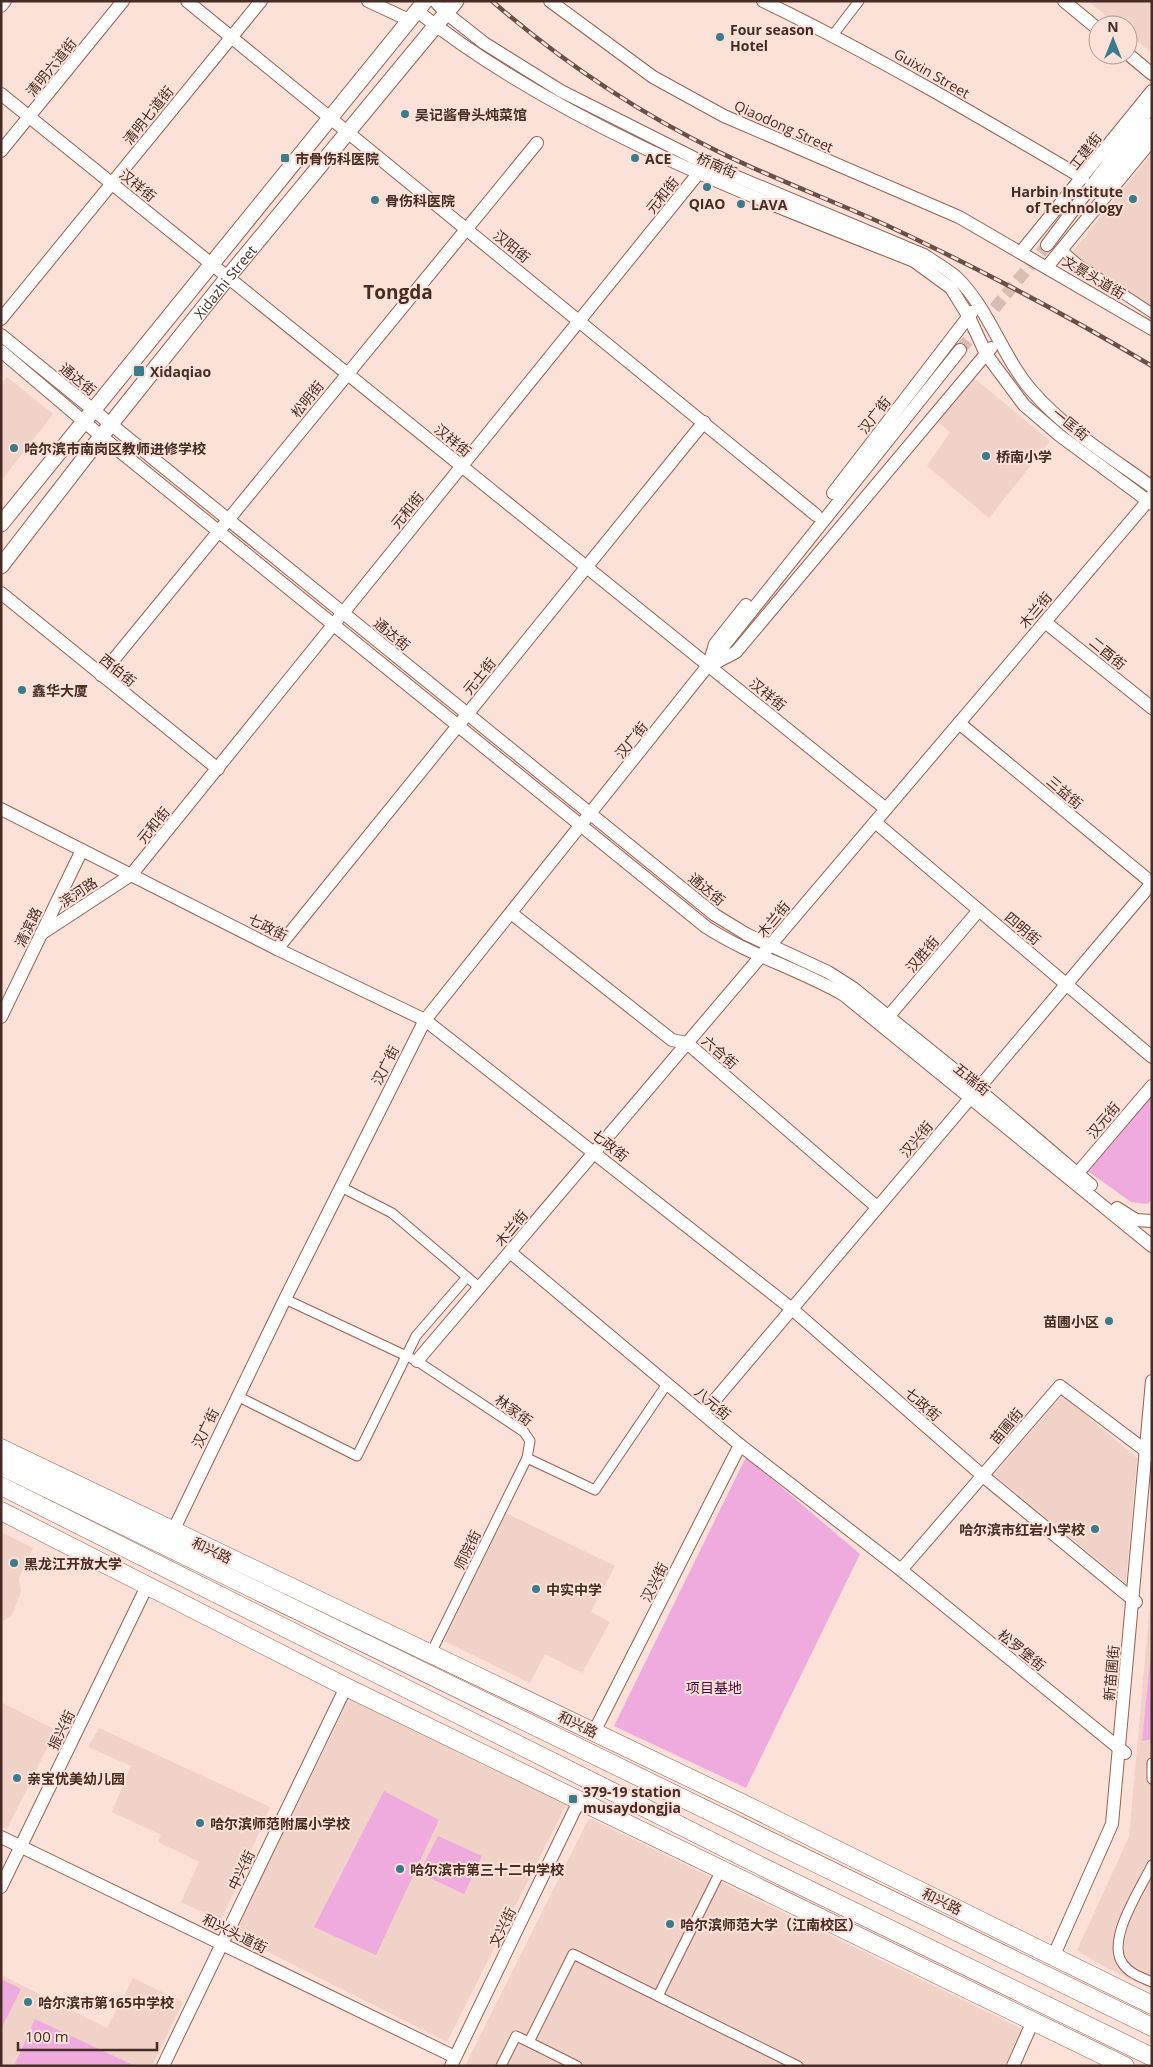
<svg xmlns="http://www.w3.org/2000/svg" width="1153" height="2067" font-family="'Open Sans','Noto Sans SC',sans-serif">
  <rect width="100%" height="100%" fill="#fce1d9"/>
  <!-- built -->
  <g fill="#f1d2c9">
    <path d="M1088,1h64v52l-24,-19v-9h-11z"/>
    <path d="M1152,153v166l-87,-58z"/>
    <path d="M7,377l46,37 -52,67v-97z"/>
    <path d="M973,377l77,64 -61,77 -62,-52 23,-34 -12,-10z"/>
    <path d="M1062,1395l75,63 -11,125 -132,-108z"/>
    <path d="M506,1513l109,53 -24,46 19,10 -28,51 -37,-19 -15,29 -86,-42z"/>
    <path d="M1,1532l32,16 -14,30 2,14 -9,23 -11,7z"/>
    <path d="M1152,1581v409l-51,-25 -24,-15 52,-113z"/>
    <path d="M349,1699l218,104 -120,239 -213,-107z"/>
    <path d="M1,1702l55,28 -49,99 -6,-2z"/>
    <path d="M99,1728l171,79 -49,114 -40,-19 18,-40 -41,-20 3,-7 -49,-23 19,-46 -43,-19z"/>
    <path d="M589,1818l433,211 -17,37h-540z"/>
    <path d="M1,1975l106,53 26,-50 50,24 -31,64h-151z"/>
  </g>
  <!-- green -->
  <g fill="#efaade">
    <path d="M1152,1092v108l-5,4 -16,-2 -45,-32z"/>
    <path d="M746,1457l114,97 -114,234 -132,-62z"/>
    <path d="M1152,1643v96l-10,2z"/>
    <path d="M384,1791l55,29 -63,135 -62,-28z"/>
    <path d="M438,1836l44,20 -18,38 -45,-21z"/>
    <path d="M1,1979l20,10 -20,40z"/>
    <path d="M35,2019l100,47h-117l-3,-2z"/>
  </g>
  <g fill="none" stroke-linecap="round" stroke-linejoin="round">
    <!-- secondary-tunnel -->
    <path stroke="#d8bdb5" stroke-width="12" stroke-dasharray="12 6" stroke-linecap="butt" d="M960,350l87,-105"/>
    <!-- street casing -->
    <g stroke="#9b5f4f" stroke-width="11">
      <g id="street">
        <path d="M833,35l26,-34"/>
        <path d="M1062,250l16,14 74,49"/>
        <path d="M341,1187l51,26 88,75"/>
        <path d="M285,1299l132,62 107,71 6,9 -3,17 68,32 72,-106"/>
        <path d="M237,1396l120,60 59,-120 51,-59"/>
        <path d="M431,1653l96,-195"/>
        <path d="M1152,1763v16"/>
        <path d="M1152,1865c-11,23 -47,76 -29,99 7,10 18,13 29,18"/>
        <path d="M658,1996l63,-126"/>
        <path d="M529,2042l48,24"/>
        <path d="M501,2066l15,-30 13,6 44,-88 225,112"/>
      </g>
    </g>
    <!-- secondary casing -->
    <g stroke="#9b5f4f" stroke-width="14">
      <g id="secondary">
        <path d="M187,1l629,514"/>
        <path d="M368,1l41,19"/>
        <path d="M435,1l11,12 38,30 77,48 145,73 218,91c10,7 23,14 32,22 32,30 47,81 76,114 34,39 79,66 120,96"/>
        <path d="M550,1l103,76 71,39 235,101 193,112"/>
        <path d="M763,1c110,53 215,115 320,177"/>
        <path d="M1064,1l34,28"/>
        <path d="M1,6l4,-5"/>
        <path d="M417,11c144,114 328,183 497,250l37,27 18,29 17,37 38,51 35,30 93,69"/>
        <path d="M1128,54l24,20"/>
        <path d="M1,94l885,715"/>
        <path d="M1,151l122,-150"/>
        <path d="M1100,191l52,-67"/>
        <path d="M1047,245l105,-140"/>
        <path d="M1021,252l131,-161"/>
        <path d="M1047,267l105,-127"/>
        <path d="M1,319l260,-318"/>
        <path d="M1,335l714,580 31,19 82,38 25,16 125,101 113,96"/>
        <path d="M1,351l100,85 605,491c43,28 93,42 138,68l308,251"/>
        <path d="M833,493l139,-181"/>
        <path d="M1,593l217,176"/>
        <path d="M1045,622l107,86"/>
        <path d="M710,661l5,-17 31,-39"/>
        <path d="M715,663l21,-11 255,-304"/>
        <path d="M101,675l436,-532"/>
        <path d="M959,723l193,160"/>
        <path d="M1,809l276,140 148,71 367,289 191,167 153,126"/>
        <path d="M875,822l277,235"/>
        <path d="M511,913l161,127 15,3 190,164"/>
        <path d="M41,934l90,-59 575,-711"/>
        <path d="M277,949l427,-527"/>
        <path d="M1,1017l81,-167"/>
        <path d="M888,1017l91,-107"/>
        <path d="M1077,1174l75,-88"/>
        <path d="M1117,1208l19,12 16,1"/>
        <path d="M510,1252l230,193 161,125 224,183"/>
        <path d="M417,1361l735,-865"/>
        <path d="M703,1414l449,-531"/>
        <path d="M173,1531l112,-232 140,-279 535,-670"/>
        <path d="M901,1570l159,-184 90,68"/>
        <path d="M594,1732l146,-287"/>
        <path d="M1,1837l454,220"/>
        <path d="M1,1887l147,-303"/>
        <path d="M1054,1955l58,-131 40,-443"/>
        <path d="M163,2066l183,-379"/>
        <path d="M451,2066l128,-265"/>
        <path d="M1013,2066l20,-45"/>
      </g>
    </g>
    <!-- primary casing -->
    <g stroke="#9b5f4f" stroke-width="17">
      <g id="primary">
        <path d="M1,524l424,-523"/>
        <path id="s1" d="M1,566l109,-141 118,-148 228,-276"/>
      </g>
    </g>
    <!-- highway casing -->
    <g stroke="#9b5f4f" stroke-width="19">
      <g id="highway">
        <path d="M1,1448l741,355 410,202"/>
        <path d="M1,1466l1151,561"/>
        <path d="M1,1486l774,387 377,184"/>
        <path d="M1,1511l345,176 779,379"/>
      </g>
    </g>
    <!-- street -->
    <use href="#street" stroke="#fff" stroke-width="9"/>
    <!-- secondary -->
    <use href="#secondary" stroke="#fff" stroke-width="12"/>
    <!-- primary -->
    <use href="#primary" stroke="#fff" stroke-width="15"/>
    <!-- highway -->
    <use href="#highway" stroke="#fff" stroke-width="18"/>
    <!-- rail casing -->
    <g stroke="#694f47" stroke-width="4.5">
      <path id="rail" d="M492,1c69,60 145,111 227,151 55,27 112,48 167,73 92,43 179,89 266,141"/>
    </g>
    <!-- rail -->
    <use href="#rail" stroke="#fce1d9" stroke-width="2.5" stroke-dasharray="8" stroke-linecap="butt"/>
  </g>
  <!-- markers -->
  <g fill="#397c8c" stroke="#fce1d9" stroke-width="2">
    <circle cx="720" cy="37" r="5"/>
    <circle cx="405" cy="114" r="5"/>
    <rect x="280" y="153" width="10" height="10" rx="2.5"/>
    <circle cx="635" cy="158" r="5"/>
    <circle cx="707" cy="187" r="5"/>
    <circle cx="1133" cy="199" r="5"/>
    <circle cx="375" cy="200" r="5"/>
    <circle cx="741" cy="204" r="5"/>
    <rect x="133" y="365" width="12" height="12" rx="2.5"/>
    <circle cx="14" cy="448" r="5"/>
    <circle cx="986" cy="456" r="5"/>
    <circle cx="22" cy="690" r="5"/>
    <circle cx="1109" cy="1321" r="5"/>
    <circle cx="1095" cy="1529" r="5"/>
    <circle cx="14" cy="1563" r="5"/>
    <circle cx="536" cy="1589" r="5"/>
    <circle cx="17" cy="1778" r="5"/>
    <rect x="568" y="1794" width="10" height="10" rx="2.5"/>
    <circle cx="200" cy="1823" r="5"/>
    <circle cx="400" cy="1869" r="5"/>
    <circle cx="670" cy="1924" r="5"/>
    <circle cx="28" cy="2002" r="5"/>
  </g>
  <g text-anchor="middle" dominant-baseline="central" stroke-width="4" stroke-linejoin="round" paint-order="stroke">
    <!-- poi labels -->
    <g font-size="14" font-weight="bold" fill="#462c25" stroke="#fce1d9" text-anchor="start">
      <text x="730" y="29">Four season<tspan x="730" dy="16">Hotel</tspan></text>
      <text x="415" y="114">吴记酱骨头炖菜馆</text>
      <text x="295" y="158">市骨伤科医院</text>
      <text x="645" y="158">ACE</text>
      <text x="1123" y="191" text-anchor="end">Harbin Institute<tspan x="1123" dy="16">of Technology</tspan></text>
      <text x="385" y="200">骨伤科医院</text>
      <text x="707" y="203" text-anchor="middle">QIAO</text>
      <text x="751" y="204">LAVA</text>
      <text x="150" y="371">Xidaqiao</text>
      <text x="24" y="448">哈尔滨市南岗区教师进修学校</text>
      <text x="996" y="456">桥南小学</text>
      <text x="32" y="690">鑫华大厦</text>
      <text x="1099" y="1321" text-anchor="end">苗圃小区</text>
      <text x="1085" y="1529" text-anchor="end">哈尔滨市红岩小学校</text>
      <text x="24" y="1563">黑龙江开放大学</text>
      <text x="546" y="1589">中实中学</text>
      <text x="27" y="1778">亲宝优美幼儿园</text>
      <text x="583" y="1791">379-19 station<tspan x="583" dy="16">musaydongjia</tspan></text>
      <text x="210" y="1823">哈尔滨师范附属小学校</text>
      <text x="410" y="1869">哈尔滨市第三十二中学校</text>
      <text x="680" y="1924">哈尔滨师范大学（江南校区）</text>
      <text x="38" y="2002">哈尔滨市第165中学校</text>
    </g>
    <!-- street labels -->
    <g font-size="14" fill="#462c25" stroke="#fce1d9">
      <text transform="translate(51 67) rotate(-51)">清明六道街</text>
      <text transform="translate(932 73) rotate(30)">Guixin Street</text>
      <text transform="translate(148 115) rotate(-51)">清明七道街</text>
      <text transform="translate(784 126) rotate(24)">Qiaodong Street</text>
      <text transform="translate(1085 151) rotate(-52)">工建街</text>
      <text transform="translate(717 165) rotate(23)">桥南街</text>
      <text transform="translate(138 185) rotate(39)">汉祥街</text>
      <text transform="translate(662 195) rotate(-51)">元和街</text>
      <text transform="translate(512 246) rotate(39)">汉阳街</text>
      <text transform="translate(1094 277) rotate(31)">文景头道街</text>
      <text stroke="none"><textPath href="#s1" startOffset="362">Xidazhi Street</textPath></text>
      <text transform="translate(78 379) rotate(39)">通达街</text>
      <text transform="translate(307 399) rotate(-51)">松明街</text>
      <text transform="translate(874 415) rotate(-52)">汉广街</text>
      <text transform="translate(1071 424) rotate(39)">一匡街</text>
      <text transform="translate(453 440) rotate(39)">汉祥街</text>
      <text transform="translate(407 510) rotate(-51)">元和街</text>
      <text transform="translate(1035 610) rotate(-50)">木兰街</text>
      <text transform="translate(392 634) rotate(39)">通达街</text>
      <text transform="translate(1108 653) rotate(39)">二酉街</text>
      <text transform="translate(118 670) rotate(39)">西伯街</text>
      <text transform="translate(479 676) rotate(-51)">元士街</text>
      <text transform="translate(768 694) rotate(39)">汉祥街</text>
      <text transform="translate(631 740) rotate(-51)">汉广街</text>
      <text transform="translate(1065 792) rotate(40)">三益街</text>
      <text transform="translate(153 825) rotate(-51)">元和街</text>
      <text transform="translate(707 889) rotate(39)">通达街</text>
      <text transform="translate(78 892) rotate(-33)">滨河路</text>
      <text transform="translate(773 919) rotate(-50)">木兰街</text>
      <text transform="translate(28 927) rotate(-64)">清滨路</text>
      <text transform="translate(268 927) rotate(27)">七政街</text>
      <text transform="translate(1023 928) rotate(40)">四明街</text>
      <text transform="translate(922 954) rotate(-50)">汉胜街</text>
      <text transform="translate(720 1052) rotate(41)">六合街</text>
      <text transform="translate(385 1065) rotate(-63)">汉广街</text>
      <text transform="translate(972 1079) rotate(39)">五瑞街</text>
      <text transform="translate(1103 1120) rotate(-50)">汉元街</text>
      <text transform="translate(916 1139) rotate(-50)">汉兴街</text>
      <text transform="translate(610 1145) rotate(38)">七政街</text>
      <text transform="translate(511 1228) rotate(-50)">木兰街</text>
      <text transform="translate(713 1403) rotate(40)">八元街</text>
      <text transform="translate(923 1404) rotate(41)">七政街</text>
      <text transform="translate(514 1410) rotate(36)">林家街</text>
      <text transform="translate(1006 1426) rotate(-50)">苗圃街</text>
      <text transform="translate(205 1428) rotate(-64)">汉广街</text>
      <text transform="translate(212 1550) rotate(25)">和兴路</text>
      <text transform="translate(467 1550) rotate(-64)">师院街</text>
      <text transform="translate(654 1582) rotate(-63)">汉兴街</text>
      <text transform="translate(1022 1650) rotate(39)">松罗堡街</text>
      <text transform="translate(1111 1673) rotate(-85)">新苗圃街</text>
      <text transform="translate(578 1724) rotate(26)">和兴路</text>
      <text transform="translate(61 1730) rotate(-64)">振兴街</text>
      <text transform="translate(241 1870) rotate(-64)">中兴街</text>
      <text transform="translate(942 1901) rotate(26)">和兴路</text>
      <text transform="translate(502 1927) rotate(-64)">文兴街</text>
      <text transform="translate(235 1933) rotate(26)">和兴头道街</text>
    </g>
    <!-- park labels -->
    <g font-size="14" fill="#49083f" stroke="#fce1d9">
      <text x="714" y="1687">项目基地</text>
    </g>
    <!-- district labels -->
    <g font-size="19" font-weight="bold" fill="#462c25" stroke="#fce1d9">
      <text x="398" y="292">Tongda</text>
    </g>
  </g>
  <!-- border -->
  <rect width="1153" height="2067" fill="none" stroke="#462c25" stroke-width="5"/>
  <!-- north arrow -->
  <g transform="translate(1113 40)"><circle r="24" fill="#fce1d9" stroke="#b39991"/>
  <path d="M0-4L9 19L0 12L-9 19Z" fill="#397c8c"/>
  <text y="-8" font-size="14" font-weight="bold" text-anchor="middle" fill="#462c25">N</text>
  </g>
  <!-- scale -->
  <path d="M18 2042v8h139v-8" fill="none" stroke="#462c25" stroke-width="2.5"/>
  <text x="25" y="2042" font-size="15" fill="#462c25" stroke="#fce1d9" stroke-width="4" paint-order="stroke">100 m</text>
</svg>
